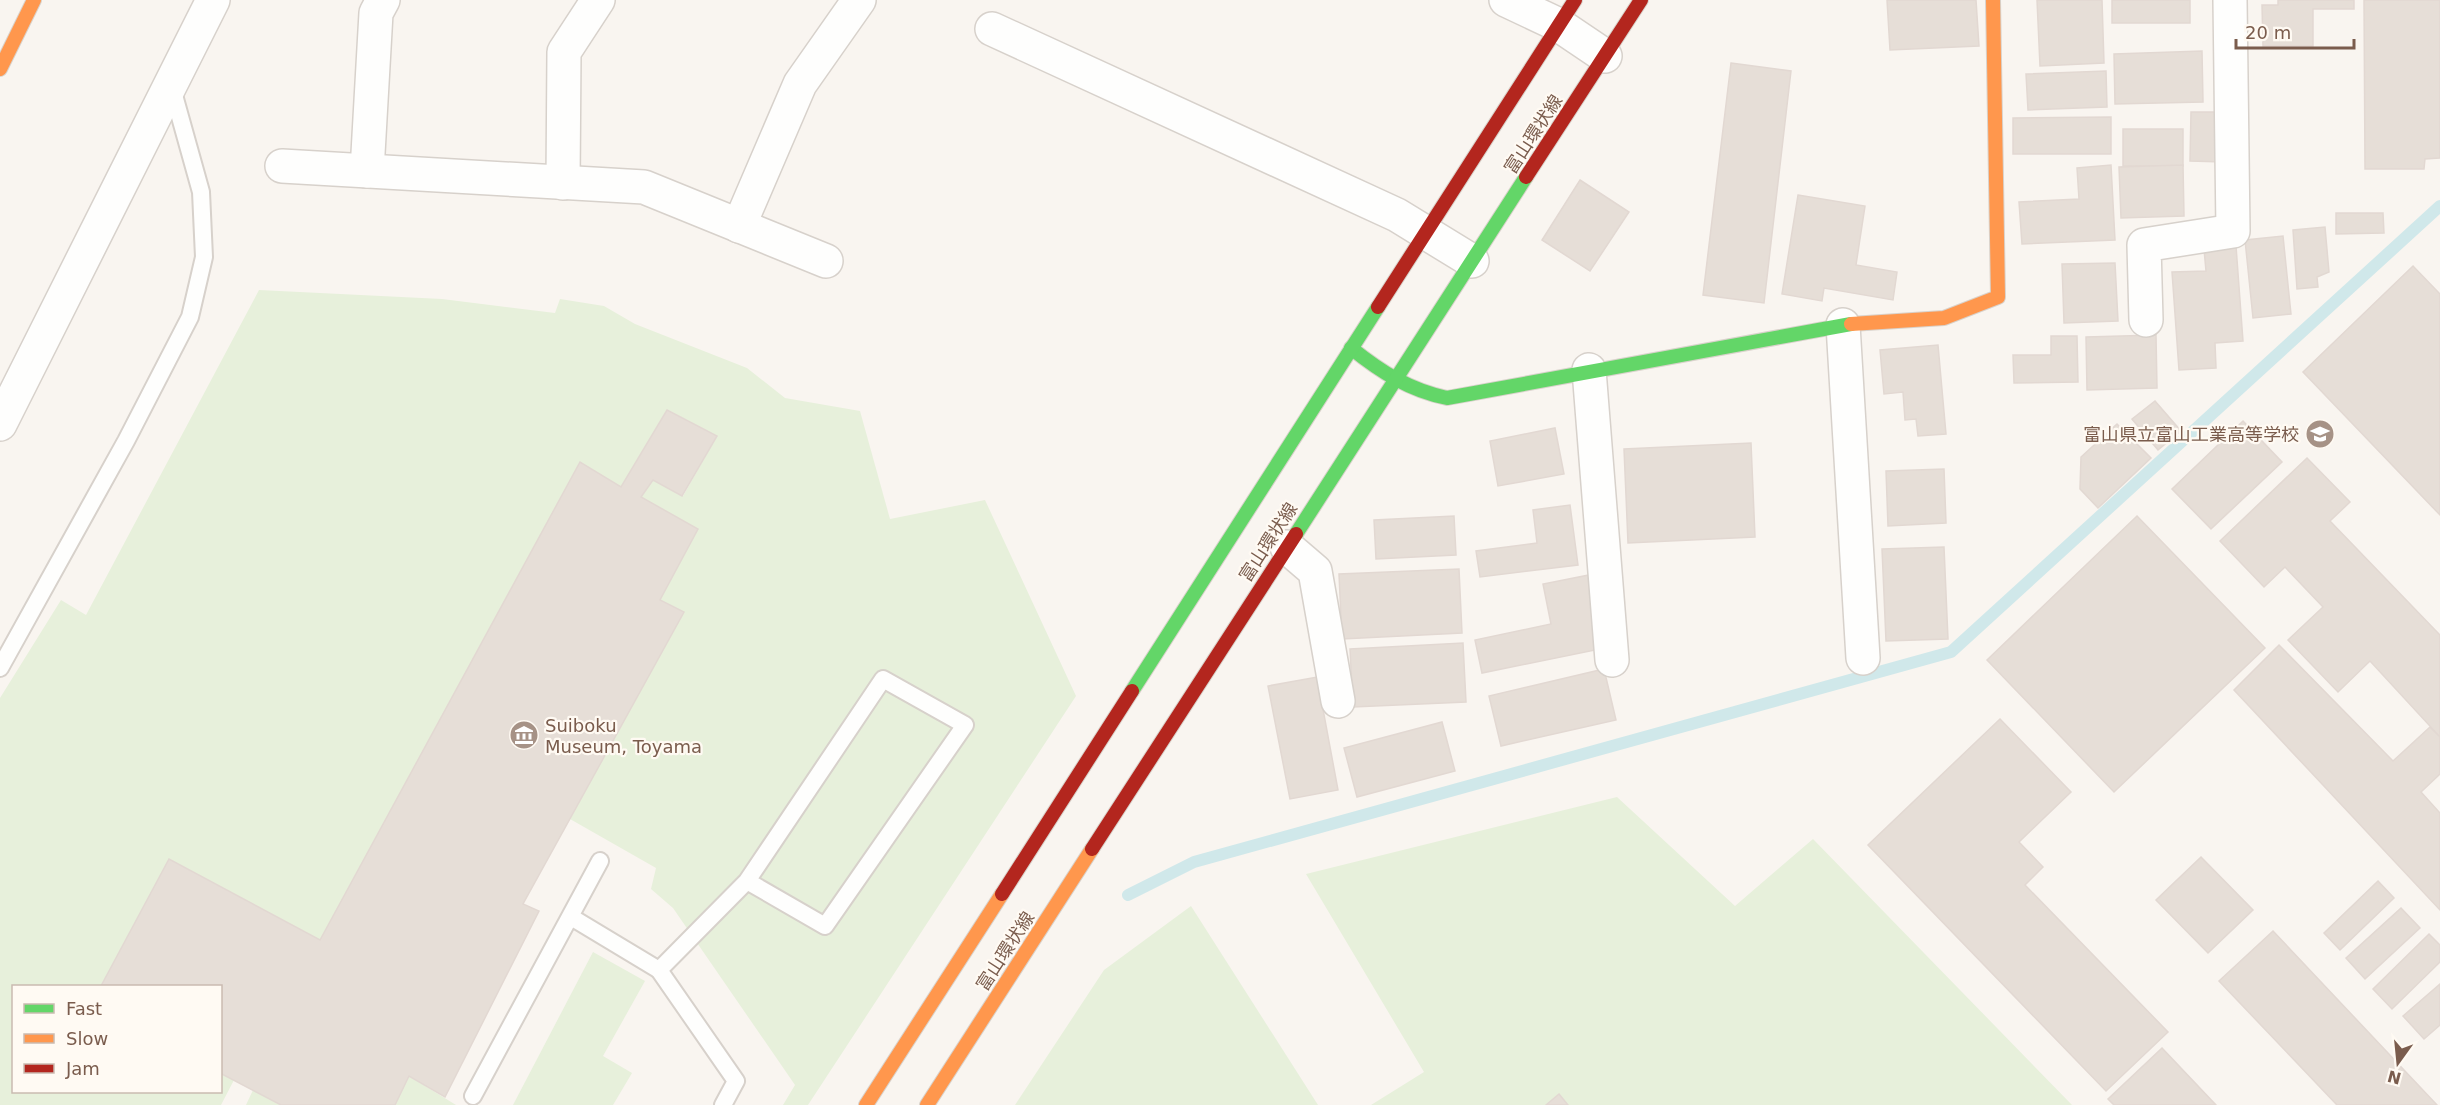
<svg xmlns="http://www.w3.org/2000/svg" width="2440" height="1105" font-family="'DejaVu Sans','Noto Sans JP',sans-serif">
  <rect width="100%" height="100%" fill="#f9f5f0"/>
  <!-- green -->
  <g fill="#e7f0db">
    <path d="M259,290l183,9 113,14 5,-14 44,7 31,18 112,44 38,30 75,13 30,108 95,-19 91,196 -268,409h-25l12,-20 -122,-177 -22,-19 5,-21 -86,-49 113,-207 -23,-12 38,-71 -57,-32 12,-17 30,16 34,-60 -49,-26 -47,77 -41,-24 -260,477 -151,-81 -68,127h-87v106h206l1,-19 13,7 -13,25h-221v-407l61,-98 25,15z"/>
    <path d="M1617,797l118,109 78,-67 259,266h-701l53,-33 -118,-198z"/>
    <path d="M1191,906l127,199h-303l89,-135z"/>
    <path d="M593,952l52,29 -42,75 29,17 -19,32h-100z"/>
    <path d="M409,1076l47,29h-61z"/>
    <path d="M253,1090l28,15h-35z"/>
  </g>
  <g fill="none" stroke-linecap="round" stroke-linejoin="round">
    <!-- stream -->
    <path stroke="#d0e8ea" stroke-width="12" d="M1128,895l66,-33 757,-210 489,-446"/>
  </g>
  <!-- building -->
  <g fill="#e6ded7" stroke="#e2d8d2" stroke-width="1.5">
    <path d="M1887,0h89l3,46 -89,4z"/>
    <path d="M2037,0h65l2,63 -64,3z"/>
    <rect x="2112" y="0" width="78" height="23"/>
    <path d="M2278,0h76v9h-41v37h-50l-1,-41h16z"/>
    <path d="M2364,0h76v158l-15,1 -1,10h-59z"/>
    <path d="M2202,51l1,51 -88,2 -1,-50z"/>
    <path d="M1731,63l60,8 -27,232 -61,-8z"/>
    <path d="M2106,71l1,36 -79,3 -2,-36z"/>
    <path d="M2191,112h34l-2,50 -33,-1z"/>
    <path d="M2111,117v37h-98v-36z"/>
    <rect x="2123" y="129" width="60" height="37"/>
    <path d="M2111,165l4,75 -93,4 -3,-42 60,-3 -2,-31z"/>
    <path d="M2183,165l1,51 -63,2 -2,-51z"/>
    <path d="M1580,180l49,32 -39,59 -48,-31z"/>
    <path d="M1798,195l67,11 -9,59 41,7 -4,28 -69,-12 -2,13 -40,-7z"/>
    <path d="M2336,213h47l1,20 -48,1z"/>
    <path d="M2325,227l4,45 -12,5 1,10 -21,2 -4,-59z"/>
    <path d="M2283,236l8,78 -38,4 -8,-78z"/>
    <path d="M2236,246l7,95 -28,2 1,25 -37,2 -7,-98 34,-1 -2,-22z"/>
    <path d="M2115,263l3,58 -54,2 -2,-59z"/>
    <path d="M2413,266l27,28v221l-137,-143z"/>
    <path d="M2156,335l1,53 -70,2 -1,-53z"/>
    <path d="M2051,336h26l1,46 -64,1 -1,-28h38z"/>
    <path d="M1938,345l8,89 -28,2 -2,-17 -11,1 -2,-28 -19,2 -4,-44z"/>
    <path d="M2155,401l26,30 -23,19 -26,-31z"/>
    <path d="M667,410l50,26 -35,60 -29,-16 -12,17 57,32 -38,71 24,12 -161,292 16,7 -94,186 -36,-21 -14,29h-114l-61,-32v-87h-119l68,-127 151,81 260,-478 41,25z"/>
    <path d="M2243,421l39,41 -71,67 -39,-40z"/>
    <path d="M2117,424l34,34 -53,50 -18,-19 1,-32z"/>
    <path d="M1555,428l9,46 -66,12 -8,-45z"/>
    <path d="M1751,443l4,94 -127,6 -4,-94z"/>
    <path d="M2307,458l43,44 -20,19 110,114v102l-70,-76 -32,31 -50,-52 35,-33 -38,-40 -21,20 -44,-46z"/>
    <path d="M1944,469l2,54 -58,3 -2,-55z"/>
    <path d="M1570,505l8,60 -98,12 -4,-26 61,-8 -4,-33z"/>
    <path d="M1454,516l2,39 -80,4 -2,-39z"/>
    <path d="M2137,516l128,132 -151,144 -127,-132z"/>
    <path d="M1944,547l4,92 -62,2 -4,-92z"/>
    <path d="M1459,569l3,64 -120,6 -3,-65z"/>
    <path d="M1589,575l16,73 -123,25 -7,-33 76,-16 -8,-40z"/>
    <path d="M1463,643l3,59 -113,5 -3,-58z"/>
    <path d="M2279,645l114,116 37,-34 10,10v37l-19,18 19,21v97l-206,-220z"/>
    <path d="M1604,669l12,51 -115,26 -12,-50z"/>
    <path d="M1317,677l21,113 -48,9 -22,-113z"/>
    <path d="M2000,719l71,73 -52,50 24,25 -18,18 143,147 -62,59 -238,-246z"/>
    <path d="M1442,722l13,49 -98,26 -13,-49z"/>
    <path d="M2201,857l52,53 -45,43 -52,-53z"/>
    <path d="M2378,881l16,17 -54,52 -16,-17z"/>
    <path d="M2401,908l19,20 -55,51 -19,-21z"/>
    <path d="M2273,931l164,174h-100l-118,-124z"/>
    <path d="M2429,934l11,11v17l-48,47 -19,-20z"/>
    <path d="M2440,984v41l-16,14 -21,-23z"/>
    <path d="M2162,1048l54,57h-102l-6,-6z"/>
    <path d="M1559,1094l9,11h-22z"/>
  </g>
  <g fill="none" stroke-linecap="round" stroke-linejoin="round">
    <!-- lane casing -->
    <g stroke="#d7d1cb" stroke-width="20">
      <g id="lane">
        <path d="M0,668l126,-227 64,-124 14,-60 -3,-65 -29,-104"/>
        <path d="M571,917l88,53"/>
        <path d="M473,1096l127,-235"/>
        <path d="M723,1105l13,-24 -77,-111 88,-89 136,-202 82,46 -140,201 -78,-45"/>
      </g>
    </g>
    <!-- street casing -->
    <g stroke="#d7d1cb" stroke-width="36">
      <g id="street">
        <path d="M1506,0l53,25 46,31"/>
        <path d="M992,29l405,186 75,46"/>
        <path d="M282,166l362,21 182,74"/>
        <path d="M367,171l9,-158 7,-13"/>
        <path d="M563,183l1,-131 34,-52"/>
        <path d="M739,226l61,-142 59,-84"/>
        <path d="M2146,320l-2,-75 89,-14 -3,-231"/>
        <path d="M1843,325l20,333"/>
        <path d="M1589,370l23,290"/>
        <path d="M0,424l213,-424"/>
        <path d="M1287,547l28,24 23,130"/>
      </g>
    </g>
    <!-- fast casing -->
    <g stroke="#d9d2cb" stroke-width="16">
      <g id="fast">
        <path d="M1351,348c30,24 58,42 96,50l404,-74"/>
        <path d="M1296,534l230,-357"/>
        <path d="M1132,691l246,-384"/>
      </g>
    </g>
    <!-- slow casing -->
    <g stroke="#d9d2cb" stroke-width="16">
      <g id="slow">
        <path d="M0,69l34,-69"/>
        <path d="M1851,324l93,-6 54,-21 -5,-297"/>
        <path d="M866,1105l136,-211"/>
        <path d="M927,1105l165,-256"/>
      </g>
    </g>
    <!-- jam casing -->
    <g stroke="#d9d2cb" stroke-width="16">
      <g id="jam">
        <path d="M1526,177l115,-177"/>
        <path d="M1378,307l197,-307"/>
        <path d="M1092,849l204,-315"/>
        <path d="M1002,894l130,-203"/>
      </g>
    </g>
    <!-- lane -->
    <use href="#lane" stroke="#fefefd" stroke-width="16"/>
    <!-- street -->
    <use href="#street" stroke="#fefefd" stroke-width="33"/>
    <!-- fast -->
    <use href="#fast" stroke="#63d668" stroke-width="14"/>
    <!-- slow -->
    <use href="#slow" stroke="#ff974d" stroke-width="14"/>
    <!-- jam -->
    <use href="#jam" stroke="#b3261e" stroke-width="14"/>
  </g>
  <!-- icons -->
  <defs>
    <g id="school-disc" transform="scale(1.5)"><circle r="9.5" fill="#a69286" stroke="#fffaf3"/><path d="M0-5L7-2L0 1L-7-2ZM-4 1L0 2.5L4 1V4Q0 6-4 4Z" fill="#fff"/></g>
    <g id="museum-disc" transform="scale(1.5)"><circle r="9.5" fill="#a69286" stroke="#fffaf3"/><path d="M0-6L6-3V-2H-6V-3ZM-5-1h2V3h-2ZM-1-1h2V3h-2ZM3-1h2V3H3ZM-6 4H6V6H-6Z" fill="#fff"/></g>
  </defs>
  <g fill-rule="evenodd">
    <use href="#school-disc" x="2320" y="434"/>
    <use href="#museum-disc" x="524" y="735"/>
  </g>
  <g text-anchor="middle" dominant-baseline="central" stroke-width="4.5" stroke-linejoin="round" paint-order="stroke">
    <!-- street labels -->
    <g font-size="18" fill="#7a5c4d" stroke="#fffaf3">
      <text transform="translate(1533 134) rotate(-57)">富山環状線</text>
      <text transform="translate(1268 542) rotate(-57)">富山環状線</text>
      <text transform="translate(1005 951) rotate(-57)">富山環状線</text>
    </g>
    <!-- poi labels -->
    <g font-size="18" fill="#7a5c4d" stroke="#fffaf3" text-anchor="end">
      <text x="2299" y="434">富山県立富山工業高等学校</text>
      <text x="545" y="725" text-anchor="start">Suiboku<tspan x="545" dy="21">Museum, Toyama</tspan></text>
    </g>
  </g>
  <!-- legend -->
  <rect x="12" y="985" width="210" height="108" fill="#fffaf3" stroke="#cabbb1" stroke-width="1.5"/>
  <rect x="24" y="1004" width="30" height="9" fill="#63d668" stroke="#cabbb1" stroke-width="1.5"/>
  <text x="66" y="1015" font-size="18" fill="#7a5c4d">Fast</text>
  <rect x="24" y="1034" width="30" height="9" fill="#ff974d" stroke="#cabbb1" stroke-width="1.5"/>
  <text x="66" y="1045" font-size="18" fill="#7a5c4d">Slow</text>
  <rect x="24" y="1064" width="30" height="9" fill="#b3261e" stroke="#cabbb1" stroke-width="1.5"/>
  <text x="66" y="1075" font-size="18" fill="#7a5c4d">Jam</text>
  <!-- north arrow -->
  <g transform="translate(2398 1063) rotate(195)" stroke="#fffaf3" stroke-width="4.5" paint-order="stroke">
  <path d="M0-4.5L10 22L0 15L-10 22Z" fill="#7a5c4d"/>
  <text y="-9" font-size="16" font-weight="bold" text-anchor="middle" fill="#7a5c4d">N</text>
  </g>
  <!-- scale -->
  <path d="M2236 39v9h118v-9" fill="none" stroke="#7a5c4d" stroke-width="3"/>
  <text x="2245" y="39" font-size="18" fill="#7a5c4d" stroke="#fffaf3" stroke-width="4.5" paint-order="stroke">20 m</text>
</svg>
